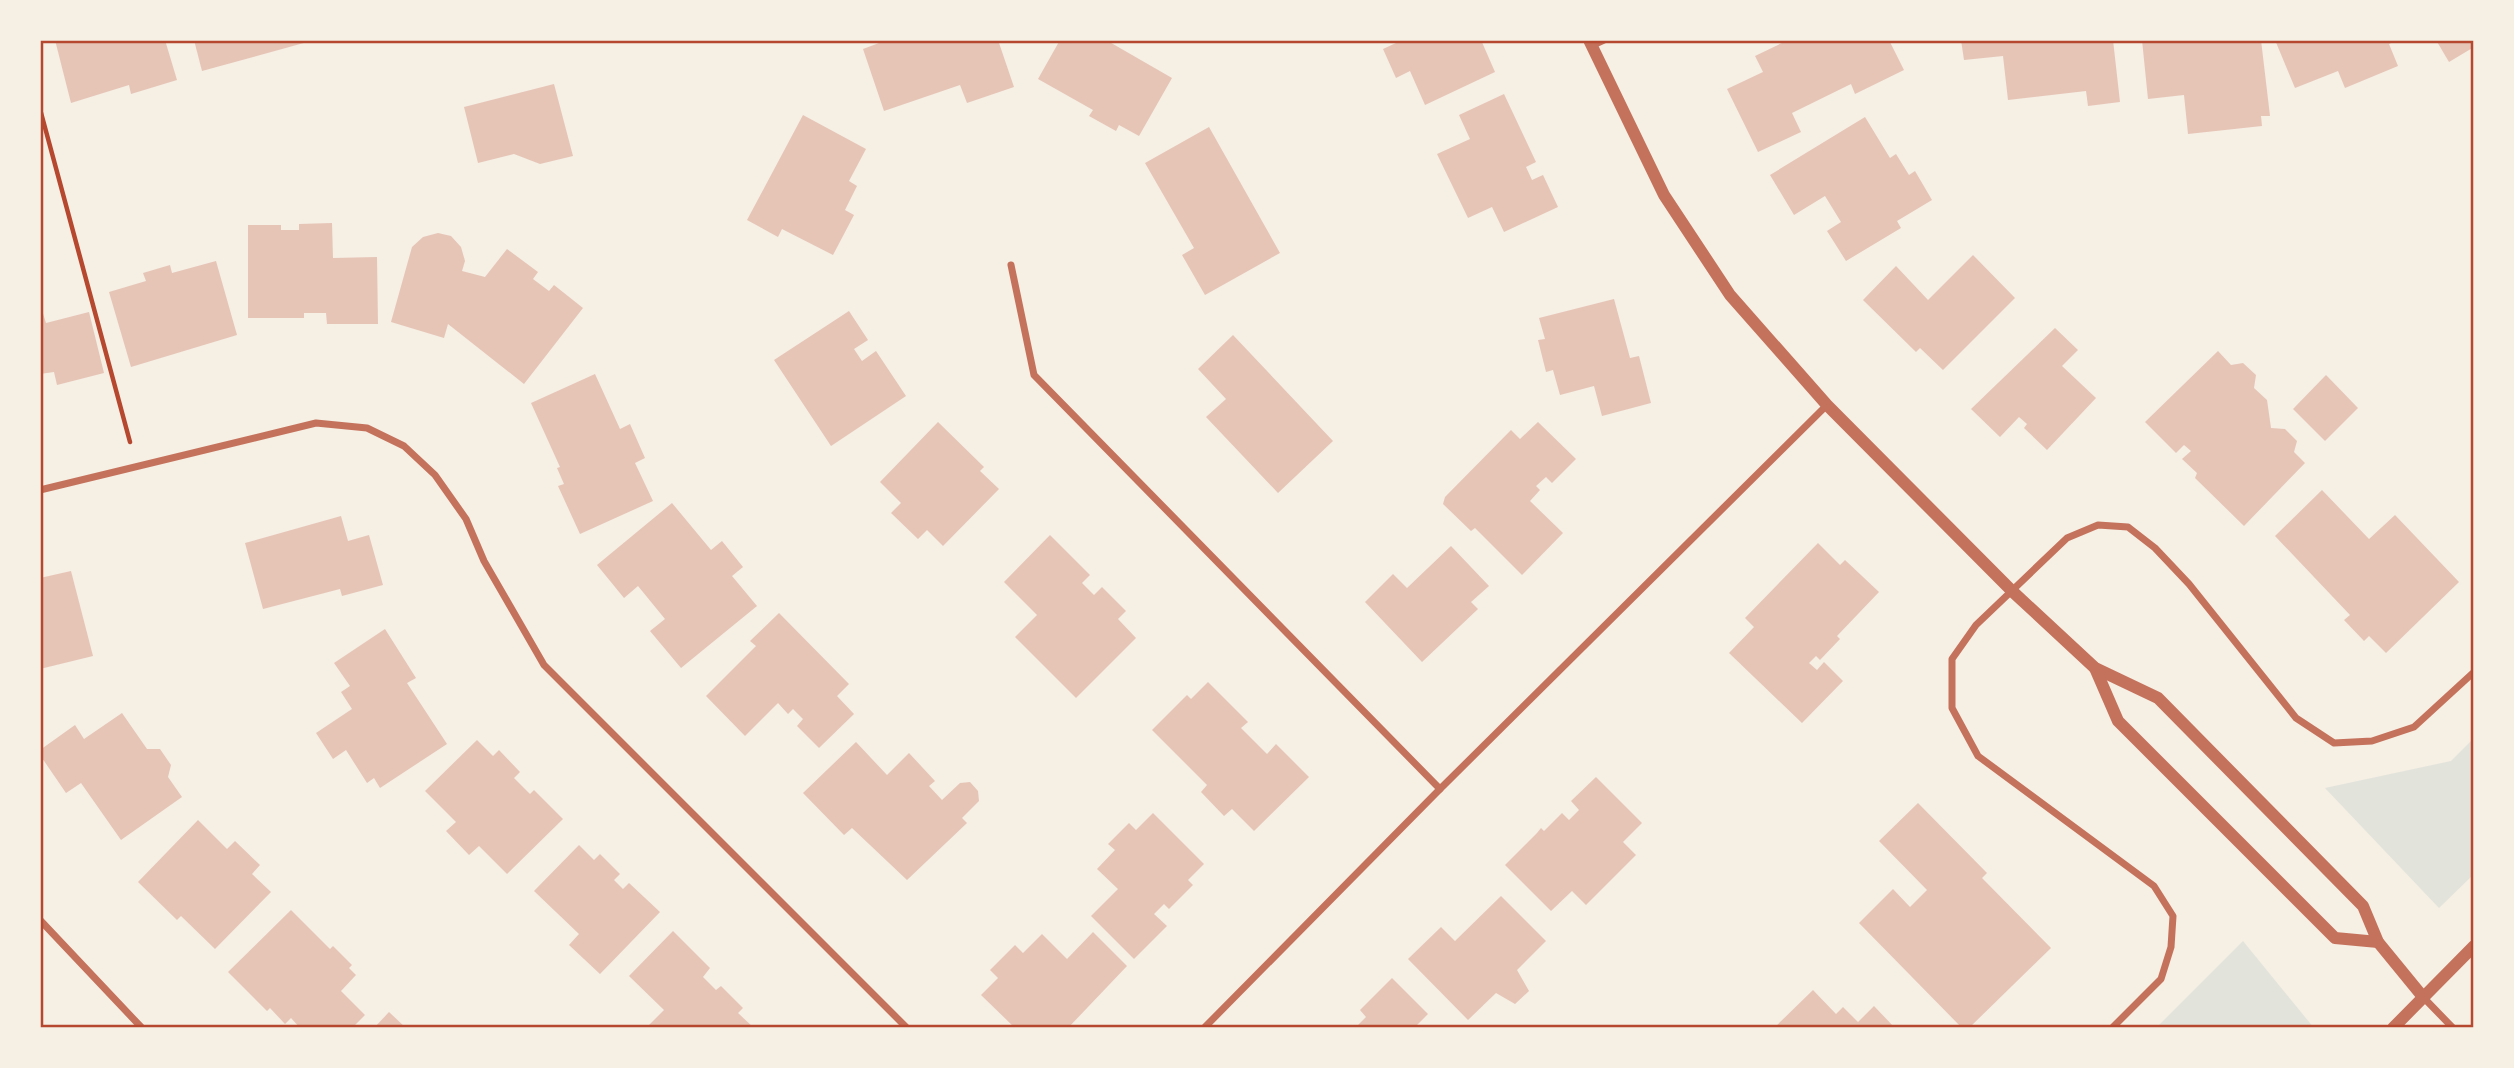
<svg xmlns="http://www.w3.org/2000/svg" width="2514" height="1068" font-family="Quicksand,sans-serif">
  <rect width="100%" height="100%" fill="#f6efe4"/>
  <!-- green -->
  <g fill="#e2e4dc">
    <path d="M2474,738v136l-35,34 -114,-120 126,-27z"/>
    <path d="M2243,941l71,87h-158z"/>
  </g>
  <!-- building -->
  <g fill="#e6c5b7">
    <path d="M55,40h110l12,40 -46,14 -2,-9 -58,18z"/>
    <path d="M194,40h117v1l-109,30z"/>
    <path d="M887,40h95l1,3 15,-3 16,47 -47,16 -7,-18 -76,26 -21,-62z"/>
    <path d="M1060,40h46l66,38 -33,58 -20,-11 -3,6 -27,-15 4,-6 -55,-31z"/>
    <path d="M1395,40h86l14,32 -70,33 -15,-34 -14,7 -13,-29 13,-6z"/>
    <path d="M1788,40h101l15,30 -49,24 -4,-10 -59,29 9,19 -43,20 -31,-63 36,-17 -8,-16z"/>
    <path d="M1961,40h152l7,62 -32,4 -2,-15 -78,9 -5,-44 -39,4z"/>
    <path d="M2142,40h48l1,3 70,-3 9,76h-9l1,10 -74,8 -4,-39 -36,4z"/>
    <path d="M2275,40h123l-9,4 9,22 -53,22 -7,-17 -43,17z"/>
    <path d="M2436,40h38v7l-25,15z"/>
    <path d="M554,84l19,72 -33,8 -26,-10 -36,9 -14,-56z"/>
    <path d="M1504,94l32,68 -10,5 6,13 11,-5 15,32 -54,25 -12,-25 -24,11 -31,-64 33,-15 -11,-24z"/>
    <path d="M803,115l63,34 -17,32 8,5 -12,24 9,5 -21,40 -51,-26 -4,8 -31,-17z"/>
    <path d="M1865,117l25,41 6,-4 13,21 6,-4 17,29 -35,21 4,7 -55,33 -19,-30 14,-9 -16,-26 -31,19 -24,-40z"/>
    <path d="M1209,127l71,126 -75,42 -23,-40 12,-7 -49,-85z"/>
    <path d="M332,223l1,35 44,-1 1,67h-51l-1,-11h-22v5h-56v-93h33v5h18v-6z"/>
    <path d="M438,233l13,3 10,11 4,14 -3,10 23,6 22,-28 31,23 -5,7 16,12 5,-6 29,23 -59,76 -76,-60 -4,14 -53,-16 21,-75 11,-10z"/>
    <path d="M1973,255l42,43 -72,72 -23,-22 -4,4 -53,-52 33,-34 32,34z"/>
    <path d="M216,261l21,74 -106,32 -22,-75 37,-11 -3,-8 27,-8 2,8z"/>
    <path d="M1614,299l16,59 9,-2 12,47 -49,13 -8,-30 -34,9 -7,-25 -7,2 -8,-32 7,-1 -6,-21z"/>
    <path d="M40,304l6,19 43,-11 15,61 -47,12 -3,-13 -14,2z"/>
    <path d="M849,311l19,29 -14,9 8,12 14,-10 30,45 -75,50 -57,-86z"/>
    <path d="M2055,328l23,22 -16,16 34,32 -49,52 -23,-22 3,-4 -8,-7 -19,20 -29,-28z"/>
    <path d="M1233,335l100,106 -55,52 -72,-76 20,-18 -28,-30z"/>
    <path d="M2218,351l13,14 12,-2 13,12 -2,13 13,12 4,28 14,1 12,12 -3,11 11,11 -61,63 -49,-48 2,-5 -15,-14 9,-8 -7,-6 -8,8 -31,-31z"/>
    <path d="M595,374l25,55 10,-5 15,34 -10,5 18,38 -73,33 -22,-48 6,-2 -7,-16 3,-1 -29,-64z"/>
    <path d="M2326,375l32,33 -33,33 -32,-32z"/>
    <path d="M938,422l46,45 -4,4 19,18 -56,57 -16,-16 -9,9 -27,-26 10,-10 -21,-21z"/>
    <path d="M1538,422l38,37 -24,24 -6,-6 -10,9 4,4 -10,11 33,32 -41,42 -47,-47 -4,3 -28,-27 2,-7 66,-67 9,9z"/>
    <path d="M2322,490l47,49 26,-24 64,67 -73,71 -17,-17 -5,5 -20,-21 6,-5 -75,-79z"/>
    <path d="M672,503l39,47 11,-9 21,26 -11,9 25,30 -76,62 -31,-37 15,-12 -27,-33 -14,12 -27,-33z"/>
    <path d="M341,516l7,25 21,-6 14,50 -41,11 -2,-7 -77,20 -18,-66z"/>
    <path d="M1050,535l40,40 -8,8 12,12 8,-8 24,24 -8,8 18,19 -60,60 -61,-61 22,-22 -33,-33z"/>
    <path d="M1818,543l22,22 5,-5 34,32 -42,44 3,3 -20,21 -4,-4 -7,7 8,7 7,-8 19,19 -41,42 -73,-70 25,-26 -9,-9z"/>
    <path d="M1451,546l38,40 -18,16 7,7 -56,53 -57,-60 28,-28 14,14z"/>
    <path d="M71,571l22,85 -53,13v-91z"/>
    <path d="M779,613l70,71 -12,12 17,18 -35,34 -22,-22 6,-7 -10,-10 -5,5 -10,-11 -33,33 -39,-40 50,-50 -6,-5z"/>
    <path d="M385,629l31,49 -9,5 40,61 -67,44 -6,-10 -7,5 -21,-33 -13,9 -17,-26 36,-24 -11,-17 9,-6 -16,-23z"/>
    <path d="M1208,682l40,40 -7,6 26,26 9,-10 33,33 -55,54 -22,-22 -8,7 -23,-24 6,-7 -55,-55 35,-35 4,4z"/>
    <path d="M122,713l25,36h13l11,16 -3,12 14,20 -61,43 -40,-57 -15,10 -26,-38v-5l35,-25 9,14z"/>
    <path d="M477,740l16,16 6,-6 21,22 -6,6 16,16 4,-4 29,29 -56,55 -28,-28 -10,9 -23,-24 10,-9 -31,-31z"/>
    <path d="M856,742l31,33 22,-22 26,28 -6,5 13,14 18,-17 10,-1 8,9 1,10 -17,17 5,5 -60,57 -55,-52 -8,7 -41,-42z"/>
    <path d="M1596,777l46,46 -19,19 13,13 -50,50 -14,-14 -21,20 -46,-46 32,-32 4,-5 3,3 18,-18 7,7 10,-10 -8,-9z"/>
    <path d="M1918,803l69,70 -5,5 69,70 -82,80h-7l-103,-105 34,-34 17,18 17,-17 -48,-49z"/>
    <path d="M1153,813l51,51 -16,16 5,5 -24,24 -5,-5 -10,10 13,12 -33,33 -43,-43 27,-27 -21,-20 18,-19 -7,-6 21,-21 7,7z"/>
    <path d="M198,820l29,29 8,-8 25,24 -8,9 19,18 -56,57 -34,-33 -4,4 -39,-38z"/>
    <path d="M579,845l15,15 6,-6 20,20 -6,6 9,9 6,-6 31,29 -60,62 -31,-29 10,-11 -45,-43z"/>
    <path d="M1501,896l45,45 -29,29 12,21 -14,13 -19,-11 -28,27 -60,-61 33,-32 14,14z"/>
    <path d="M291,910l39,39 3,-3 19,19 -3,3 7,7 -15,16 24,24 -13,13h-52l-9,-10 -6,6 -15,-16 -3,3 -39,-39z"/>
    <path d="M673,931l37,37 -7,9 13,13 5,-4 22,22 -5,5 16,15h-108l18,-18 -35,-34z"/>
    <path d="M1093,932l34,34 -59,62h-53l-34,-33 17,-17 -8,-8 25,-25 8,8 19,-19 25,25z"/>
    <path d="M1392,978l36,36 -14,14h-59l11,-11 -6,-7z"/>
    <path d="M1813,990l23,24 7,-7 15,15 16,-16 21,22h-121z"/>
    <path d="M389,1012l17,16h-32z"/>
  </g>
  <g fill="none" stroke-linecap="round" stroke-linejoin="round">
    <!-- path -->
    <path stroke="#b5482f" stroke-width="4.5" d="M40,109l90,333"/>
    <!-- minor -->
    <g stroke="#c5725c" stroke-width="7">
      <path d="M1591,46l13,-6"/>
      <path d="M1011,265l23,110 406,414"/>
      <path d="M40,490l276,-67 51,5 37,18 31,29 31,44 18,42 60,104 363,363"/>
      <path d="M40,920l102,108"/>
      <path d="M2423,997l30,31"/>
      <path d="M1204,1028l236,-239 387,-384"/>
      <path d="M2112,1028l49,-49 10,-32 2,-31 -19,-30 -176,-130 -26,-48v-49l24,-34 91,-87 31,-13 30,2 27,21 34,36 107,134 38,25 38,-2 42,-14 60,-55"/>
    </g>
    <!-- tertiary -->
    <g stroke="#c5725c" stroke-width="12">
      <path d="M1589,40l75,155 66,100 97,110 185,186 83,77 63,30 205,208 15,36 45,55"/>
      <path d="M2095,668l23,53 217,217 43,4"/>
      <path d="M2393,1028l81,-82"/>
    </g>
  </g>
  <!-- border -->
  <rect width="2514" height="1068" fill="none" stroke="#f6efe4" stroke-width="84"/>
  <rect x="42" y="42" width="2430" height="984" fill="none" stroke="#b5482f" stroke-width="2.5"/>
</svg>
